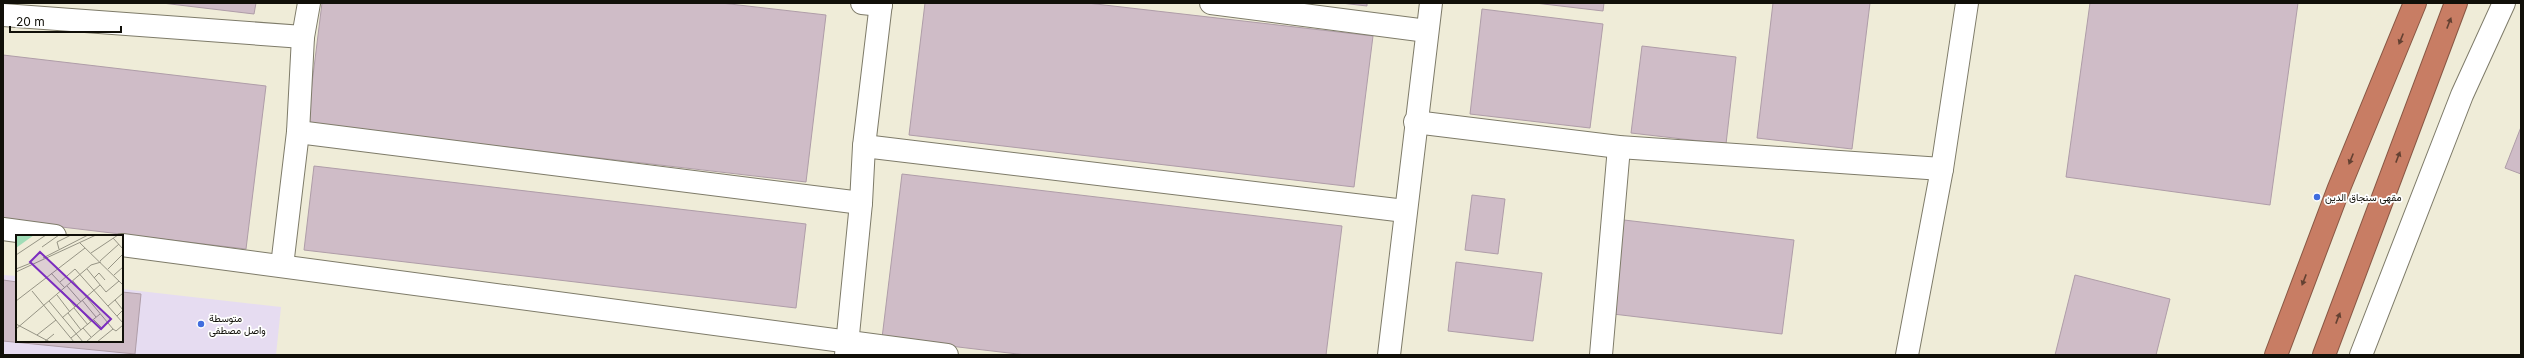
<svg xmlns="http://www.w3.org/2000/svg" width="2524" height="358" font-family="Inter,Vazirmatn,sans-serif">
  <rect width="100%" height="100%" fill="#efecd8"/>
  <!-- education -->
  <path fill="#e6dcf1" d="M3,275l14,1v65h105v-52l159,18 -5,48h-273z"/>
  <!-- building -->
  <g fill="#cfbcc7" stroke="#af9da8">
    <path d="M162,3h94l-2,11z"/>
    <path d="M322,3h399l105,12 -20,167 -499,-58z"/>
    <path d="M925,3h162l286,33 -19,151 -445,-52z"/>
    <path d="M1341,3h26v3z"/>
    <path d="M1535,3h69l-1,8z"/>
    <path d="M1773,3h97l-18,146 -95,-11z"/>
    <path d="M2090,3h208l-28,202 -204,-28z"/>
    <path d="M1482,9l121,15 -13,104 -120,-14z"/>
    <path d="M1642,46l94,11 -10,87 -95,-11z"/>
    <path d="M3,55l263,31 -20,163 -243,-29z"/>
    <path d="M2521,127v47l-16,-6z"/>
    <path d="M314,166l492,58 -10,84 -492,-58z"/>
    <path d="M902,174l440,52 -16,129h-300l-144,-17z"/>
    <path d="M1472,195l33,4 -7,55 -33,-4z"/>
    <path d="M1624,220l170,20 -12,94 -169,-20z"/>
    <path d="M1456,262l86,11 -9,68 -85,-10z"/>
    <path d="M2075,275l95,24 -14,56h-101z"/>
    <path d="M3,280l14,2v59h105v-49l19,2 -6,60 -132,-13z"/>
  </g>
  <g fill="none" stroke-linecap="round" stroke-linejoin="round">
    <!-- minor casing -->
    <g stroke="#7e7b69" stroke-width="24">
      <g id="minor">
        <path d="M862,3l19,2"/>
        <path d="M1211,3l216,28"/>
        <path d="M3,15l300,22"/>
        <path d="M1415,122l204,25 323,22"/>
        <path d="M298,132l563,71"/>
        <path d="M864,146l541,65"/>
        <path d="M3,229l52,7"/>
        <path d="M122,245l825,110"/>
        <path d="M282,266l16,-134 5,-95 6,-34"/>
        <path d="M846,355l15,-152 3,-57 17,-143"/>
        <path d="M1389,355l42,-352"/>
        <path d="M1601,355l18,-208"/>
        <path d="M1907,355l35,-186 25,-166"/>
        <path d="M2361,355l101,-260 42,-92"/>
      </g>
    </g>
    <!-- highway casing -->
    <g stroke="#885744" stroke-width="24">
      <g id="highway">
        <path d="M2276,355l63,-167 76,-185"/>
        <path d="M2324,355l132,-352"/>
      </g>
    </g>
    <!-- minor -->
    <use href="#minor" stroke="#fff" stroke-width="22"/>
    <!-- highway -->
    <use href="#highway" stroke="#c87d64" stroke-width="22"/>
  </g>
  <!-- one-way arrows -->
  <defs><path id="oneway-solid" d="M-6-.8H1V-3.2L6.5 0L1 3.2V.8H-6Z"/></defs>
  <g fill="#634132">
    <use href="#oneway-solid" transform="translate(2449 23) rotate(-69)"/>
    <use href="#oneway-solid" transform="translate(2401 39) rotate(112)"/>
    <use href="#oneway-solid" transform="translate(2398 157) rotate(-69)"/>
    <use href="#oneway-solid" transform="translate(2351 159) rotate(112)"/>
    <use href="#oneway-solid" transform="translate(2304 280) rotate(111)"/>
    <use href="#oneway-solid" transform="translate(2338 318) rotate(-69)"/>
  </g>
  <!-- markers -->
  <g fill="#406dde" stroke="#fff" stroke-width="1.5">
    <circle cx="2317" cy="197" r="4"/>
    <circle cx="201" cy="324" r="4"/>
  </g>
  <g text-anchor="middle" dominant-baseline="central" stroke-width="3.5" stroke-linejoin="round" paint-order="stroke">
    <!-- poi labels -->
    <g font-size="10" fill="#111009" stroke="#fff" text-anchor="start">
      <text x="2325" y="197">مقهى سنجاق الدين</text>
      <text x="209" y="318">متوسطة<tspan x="209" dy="12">واصل مصطفى</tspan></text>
    </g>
  </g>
  <!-- overview -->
  <g transform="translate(16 235)">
    <rect width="107" height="107" fill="#efecd8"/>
    <path d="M0,0h18l-18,13z" fill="#a0ddb7"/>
    <path fill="none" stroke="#969485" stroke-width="1" d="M97,3l10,11M64,8l43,42M26,12l17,-12M43,14l-2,-7 14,-7M75,18l27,-18M0,20l30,-20M27,23l45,-23M84,26l19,-17M0,34l15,-6M71,34l19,23 13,-11M92,34l15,-15M0,37l80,-37M35,38l14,15M98,40l9,-8M78,43l5,-5 6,7M57,46l40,48 3,2 7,-6M44,47l15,-13 48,54M51,51l14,16M16,56l42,51M46,56l13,16M41,60l13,17M66,65l14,17M99,65l8,10 -6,6M0,66l69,-53M33,66l34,41M61,70l14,17M92,71l15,-13M58,73l14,17M52,78l13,17M46,83l38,-33M0,89l34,18M67,93l8,9M0,94l75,-64 10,-3M21,100l19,-15M55,103l29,-24M28,107l10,-8M70,107l16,-14 -8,-8M81,107l16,-13"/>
    <path fill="#7b2cbf" fill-opacity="0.15" stroke="#7b2cbf" stroke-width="2" d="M24,17l71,67 -10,10 -71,-67z"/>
    <rect width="107" height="107" fill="none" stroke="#111009" stroke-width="2"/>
  </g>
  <!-- border -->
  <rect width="2524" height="358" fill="none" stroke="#111009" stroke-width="8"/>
  <!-- scale -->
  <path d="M10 26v6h111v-6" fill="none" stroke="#111009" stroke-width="2"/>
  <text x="16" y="26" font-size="12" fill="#111009" stroke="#ffffff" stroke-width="3" paint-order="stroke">20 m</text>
</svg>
